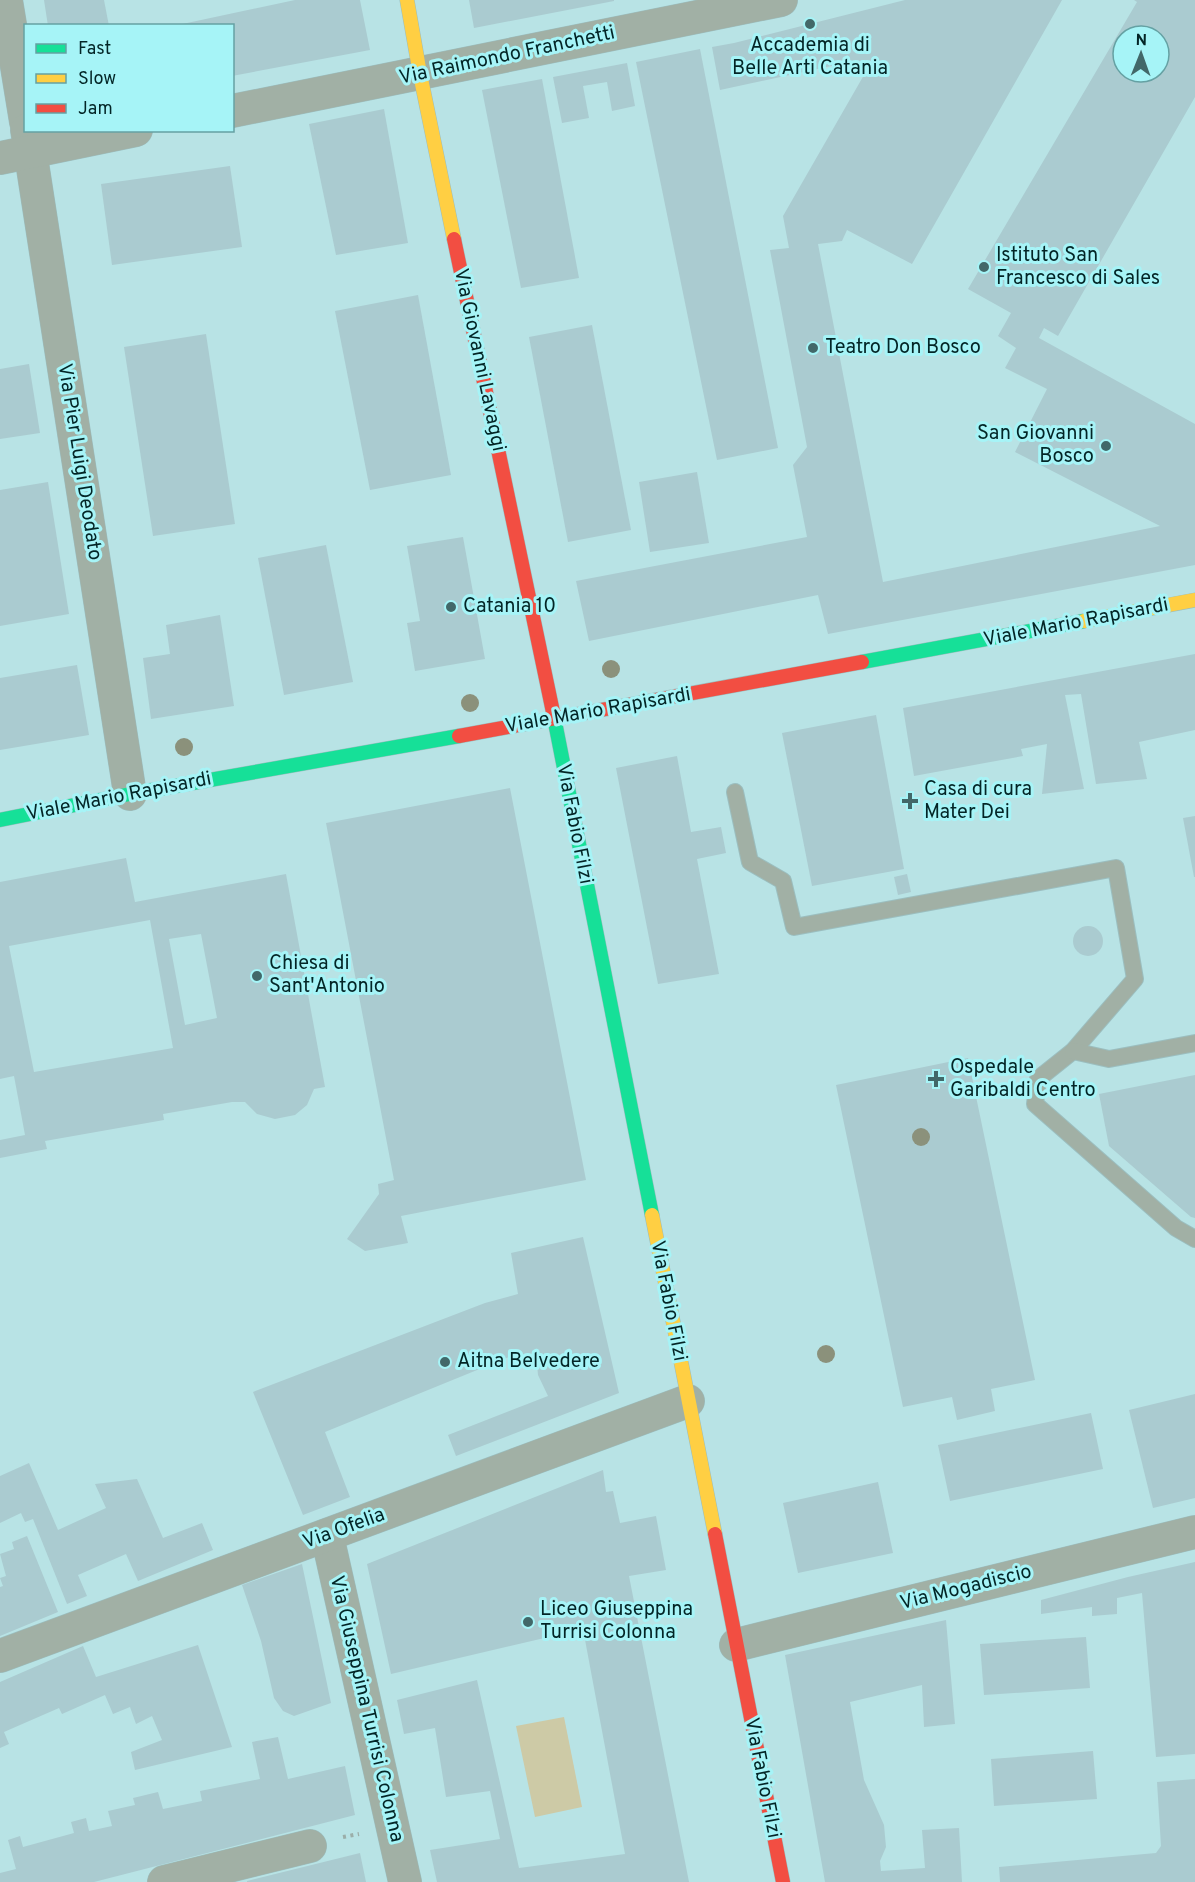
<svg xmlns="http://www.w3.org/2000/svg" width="1195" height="1882" font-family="Overpass,sans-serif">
  <rect width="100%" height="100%" fill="#b8e3e5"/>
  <!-- green -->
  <path fill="#cdcaa6" d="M564,1717l18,90 -47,10 -19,-91z"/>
  <!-- building -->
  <g fill="#aacbd0" fill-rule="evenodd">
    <path d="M44,0h60l5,26h-61z"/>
    <path d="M295,0h65l10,50 -138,26v-50h-59z"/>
    <path d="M469,0h145v1l-140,27z"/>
    <path d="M905,0h157l-150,264 -65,-34 -5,11 -24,3 65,338 277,-56 -145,-74 32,-63 -42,-21 11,-20 -18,-12 13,-23 -43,-24 169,-287 -3,-2h61v97l-137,239 -14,-8 -5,10 156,86v141l-367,69 -10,-39 -229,46 -13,-60 231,-44 -14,-72 14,-18 -37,-197 19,-2 -6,-32 85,-148 -14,-7 -134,29 -8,-43 22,-4zM1123,36h36v36h-36z"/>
    <path d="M700,49l78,399 -61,12 -81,-398z"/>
    <path d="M627,63l8,43 -23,5 -5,-29 -24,4 6,32 -27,5 -9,-46z"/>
    <path d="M542,79l37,199 -58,10 -39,-198z"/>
    <path d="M384,109l24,134 -72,12 -27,-131z"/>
    <path d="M230,166l12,81 -130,18 -11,-81z"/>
    <path d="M418,295l33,180 -81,15 -35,-179z"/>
    <path d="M592,325l39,205 -63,12 -39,-205z"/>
    <path d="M206,334l29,190 -82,12 -29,-189z"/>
    <path d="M29,364l11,69 -40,6v-70z"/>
    <path d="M697,472l12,71 -59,9 -11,-70z"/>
    <path d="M48,482l21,132 -69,12v-136z"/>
    <path d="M463,537l22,122 -70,12 -8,-48 13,-2 -13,-75z"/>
    <path d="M326,545l27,137 -69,13 -26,-137z"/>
    <path d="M220,615l14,91 -83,13 -8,-61 27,-4 -4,-29z"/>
    <path d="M1195,654v76l-56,12 8,37 -51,5 -15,-90 -16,1 19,94 -42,5 5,-50 -26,5 2,7 -109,20 -11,-68z"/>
    <path d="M77,665l12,70 -89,15v-72z"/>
    <path d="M876,715l28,154 -92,17 -30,-153z"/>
    <path d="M677,756l14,76 30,-5 5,26 -29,6 22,115 -61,10 -42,-216z"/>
    <path d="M510,788l76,392 -185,36 7,27 -43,8 -18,-12 32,-45 -1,-10 16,-4 -68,-357z"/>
    <path d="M1195,816v61h-1l-11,-59z"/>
    <path d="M126,858l9,44 151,-28 39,213 -11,2 -7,16 -12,10 -20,4 -18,-5 -12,-12h-13l-69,12 1,6 -119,21 2,8 -47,9v-18l25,-5 -11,-59 -14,3v-197zM150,920l23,128 -139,24 -25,-126zM201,934l16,84 -32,7 -16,-86z"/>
    <path d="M907,874l4,18 -13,3 -4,-18z"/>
    <circle cx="1088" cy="941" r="15"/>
    <path d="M968,1058l67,322 -44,9 4,22 -38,9 -5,-23 -49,10 -67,-322z"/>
    <path d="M1195,1075v143l-4,-1 -82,-71 -10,-52z"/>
    <path d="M583,1237l36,156 -163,63 -8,-21 100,-39 -10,-21 -2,-22 -27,4 -184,75 25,65 -47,18 -50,-123 232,-89 33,-9 -7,-41z"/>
    <path d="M1195,1394v104l-42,10 -24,-98z"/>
    <path d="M1091,1413l12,56 -153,32 -12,-56z"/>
    <path d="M29,1463l29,67 48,-22 -11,-24 42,-5 26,59 39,-15 11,27 -75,31 -12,-27 -48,21 9,21 -20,8 -34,-85 -8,3 -4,-9 -21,10v-47z"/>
    <path d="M603,1470l3,22 7,-1 7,32 36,-7 10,54 -37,6 60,306h-252l-7,-32 70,-11 -10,-48 -44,6 -11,-69 -31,6 -7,-34 80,-20 42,188 106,-14 -42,-225 -192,45 -24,-110z"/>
    <path d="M878,1482l15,71 -95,20 -15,-70z"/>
    <path d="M27,1536l31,76 -58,24v-49l3,-1 -3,-8 6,-2 -6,-22 14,-5 -2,-7z"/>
    <path d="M1195,1562v192l-39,3 -14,-164 -25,5v16l-25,2v-9l-51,7v-14l87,-23z"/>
    <path d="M302,1564l29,139 -37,13 -11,-5 -9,-13 -13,-57 -19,-56z"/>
    <path d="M946,1620l9,104 -31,3 -2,-42 -72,17 14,78 20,45 2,22 -6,14 1,10 44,-3 -3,-38 37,-2 3,54h-137l-40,-227z"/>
    <path d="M1086,1637l4,51 -106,7 -4,-51z"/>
    <path d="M198,1645l34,102 -97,23 -4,-18 31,-12 -10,-24 -16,8 -6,-17 -17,7 -8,-19 -43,19 -3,-6 -55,24 5,12 -9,4v-66l83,-36 13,31z"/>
    <path d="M278,1737l10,42 57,-13 10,49 -261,67h-94v-9l16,-4 -8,-29 12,-4 3,11 51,-14 -3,-11 15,-4 3,13 23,-5 -4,-15 27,-6 -2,-7 25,-6 5,17 39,-8 -2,-10 60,-12 -8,-37z"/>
    <path d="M1093,1751l4,48 -103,7 -3,-47z"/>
    <path d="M1195,1779v103h-195l-1,-15 157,-14 5,-7 -4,-64z"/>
    <path d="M360,1853l6,29h-119v-1z"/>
  </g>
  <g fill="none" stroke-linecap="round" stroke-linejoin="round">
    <!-- lane casing -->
    <g stroke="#9bbebf" stroke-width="18">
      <g id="lane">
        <path d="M735,792l15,70 33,19 11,46 322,-59 19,111 -62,72 -35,28 -3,25 141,124 19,11"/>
        <path d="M1073,1051l36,8 86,-16"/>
      </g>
    </g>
    <!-- street casing -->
    <g stroke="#9bbebf" stroke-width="34">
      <g id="street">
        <path d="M6,0l20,122"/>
        <path d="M232,111l549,-111"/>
        <path d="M27,130l103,664"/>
        <path d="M0,158l136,-28"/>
        <path d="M327,1535l78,347"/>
        <path d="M736,1645l459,-113"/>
        <path d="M0,1656l688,-255"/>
        <path d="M164,1882l146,-36"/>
      </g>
    </g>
    <!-- fast casing -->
    <g stroke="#9bbebf" stroke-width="15">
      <g id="fast">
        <path d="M862,662l222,-41"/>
        <path d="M554,717l98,498"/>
        <path d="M0,820l130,-26 329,-58"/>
      </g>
    </g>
    <!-- slow casing -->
    <g stroke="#9bbebf" stroke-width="15">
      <g id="slow">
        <path d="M407,0l13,74 34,165"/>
        <path d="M1084,621l111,-21"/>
        <path d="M652,1215l63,319"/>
      </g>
    </g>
    <!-- jam casing -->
    <g stroke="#9bbebf" stroke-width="15">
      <g id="jam">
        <path d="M454,239l100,478"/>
        <path d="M459,736l403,-74"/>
        <path d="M715,1534l68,348"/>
      </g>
    </g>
    <!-- path -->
    <path stroke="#9baea9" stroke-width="4" stroke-dasharray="3 4.5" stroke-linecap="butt" d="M343,1837l16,-3"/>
    <!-- lane -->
    <use href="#lane" stroke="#a1b0a5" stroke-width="16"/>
    <!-- street -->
    <use href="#street" stroke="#a1b0a5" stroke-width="33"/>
    <!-- fast -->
    <use href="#fast" stroke="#16e098" stroke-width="14"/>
    <!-- slow -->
    <use href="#slow" stroke="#ffcf43" stroke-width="14"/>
    <!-- jam -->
    <use href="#jam" stroke="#f24e42" stroke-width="14"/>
  </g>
  <!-- trees -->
  <g fill="#8b917b">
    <circle cx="611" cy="669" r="9"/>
    <circle cx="470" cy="703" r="9"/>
    <circle cx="184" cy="747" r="9"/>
    <circle cx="921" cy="1137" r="9"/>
    <circle cx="826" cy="1354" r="9"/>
  </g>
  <!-- markers -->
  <g fill="#426869" stroke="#a6f4f7" stroke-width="2">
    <circle cx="810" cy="24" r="6"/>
    <circle cx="984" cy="267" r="6"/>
    <circle cx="813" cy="348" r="6"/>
    <circle cx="1106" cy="446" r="6"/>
    <circle cx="451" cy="607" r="6"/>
    <path d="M907 792h6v6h6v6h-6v6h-6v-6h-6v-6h6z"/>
    <circle cx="257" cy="976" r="6"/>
    <path d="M933 1070h6v6h6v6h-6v6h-6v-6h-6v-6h6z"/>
    <circle cx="445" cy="1362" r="6"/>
    <circle cx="528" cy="1622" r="6"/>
  </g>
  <g text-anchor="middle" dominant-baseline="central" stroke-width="6" stroke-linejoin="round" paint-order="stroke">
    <!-- poi labels -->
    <g font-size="20" fill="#032526" stroke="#a6f4f7" text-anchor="start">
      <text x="810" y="46" text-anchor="middle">Accademia di<tspan x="810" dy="23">Belle Arti Catania</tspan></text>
      <text x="996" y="256">Istituto San<tspan x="996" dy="23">Francesco di Sales</tspan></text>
      <text x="825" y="348">Teatro Don Bosco</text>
      <text x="1094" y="434" text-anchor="end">San Giovanni<tspan x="1094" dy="23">Bosco</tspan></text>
      <text x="463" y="607">Catania 10</text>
      <text x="924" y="790">Casa di cura<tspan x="924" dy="23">Mater Dei</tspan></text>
      <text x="269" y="964">Chiesa di<tspan x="269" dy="23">Sant'Antonio</tspan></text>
      <text x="950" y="1068">Ospedale<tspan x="950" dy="23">Garibaldi Centro</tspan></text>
      <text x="457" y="1362">Aitna Belvedere</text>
      <text x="540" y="1610">Liceo Giuseppina<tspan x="540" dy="23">Turrisi Colonna</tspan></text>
    </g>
    <!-- street labels -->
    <g font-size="20" fill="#032526" stroke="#a6f4f7">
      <text transform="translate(507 56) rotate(-12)">Via Raimondo Franchetti</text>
      <text transform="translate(479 360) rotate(78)">Via Giovanni Lavaggi</text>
      <text transform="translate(79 462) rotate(81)">Via Pier Luigi Deodato</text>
      <text transform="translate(1076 623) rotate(-11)">Viale Mario Rapisardi</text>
      <text transform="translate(598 711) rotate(-10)">Viale Mario Rapisardi</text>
      <text transform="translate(119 797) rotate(-11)">Viale Mario Rapisardi</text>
      <text transform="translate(574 824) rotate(79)">Via Fabio Filzi</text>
      <text transform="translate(668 1301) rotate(79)">Via Fabio Filzi</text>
      <text transform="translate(344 1529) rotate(-20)">Via Ofelia</text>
      <text transform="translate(966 1588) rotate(-14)">Via Mogadiscio</text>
      <text transform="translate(366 1709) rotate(77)">Via Giuseppina Turrisi Colonna</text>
      <text transform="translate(762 1778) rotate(79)">Via Fabio Filzi</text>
    </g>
  </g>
  <!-- legend -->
  <rect x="24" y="24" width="210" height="108" fill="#a6f4f7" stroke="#65a1a3" stroke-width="1.5"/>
  <rect x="36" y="44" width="30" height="9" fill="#16e098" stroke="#65a1a3" stroke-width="1.5"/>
  <text x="78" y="54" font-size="18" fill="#032526">Fast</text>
  <rect x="36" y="74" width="30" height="9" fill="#ffcf43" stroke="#65a1a3" stroke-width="1.5"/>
  <text x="78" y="84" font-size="18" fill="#032526">Slow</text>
  <rect x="36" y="104" width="30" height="9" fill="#f24e42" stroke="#65a1a3" stroke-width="1.5"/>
  <text x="78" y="114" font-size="18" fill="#032526">Jam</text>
  <!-- north arrow -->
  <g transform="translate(1141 54) rotate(1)"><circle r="28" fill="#a6f4f7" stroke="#65a1a3" stroke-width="1.5"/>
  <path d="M0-4.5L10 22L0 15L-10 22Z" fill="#426869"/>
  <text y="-9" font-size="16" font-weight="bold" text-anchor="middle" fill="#032526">N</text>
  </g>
</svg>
